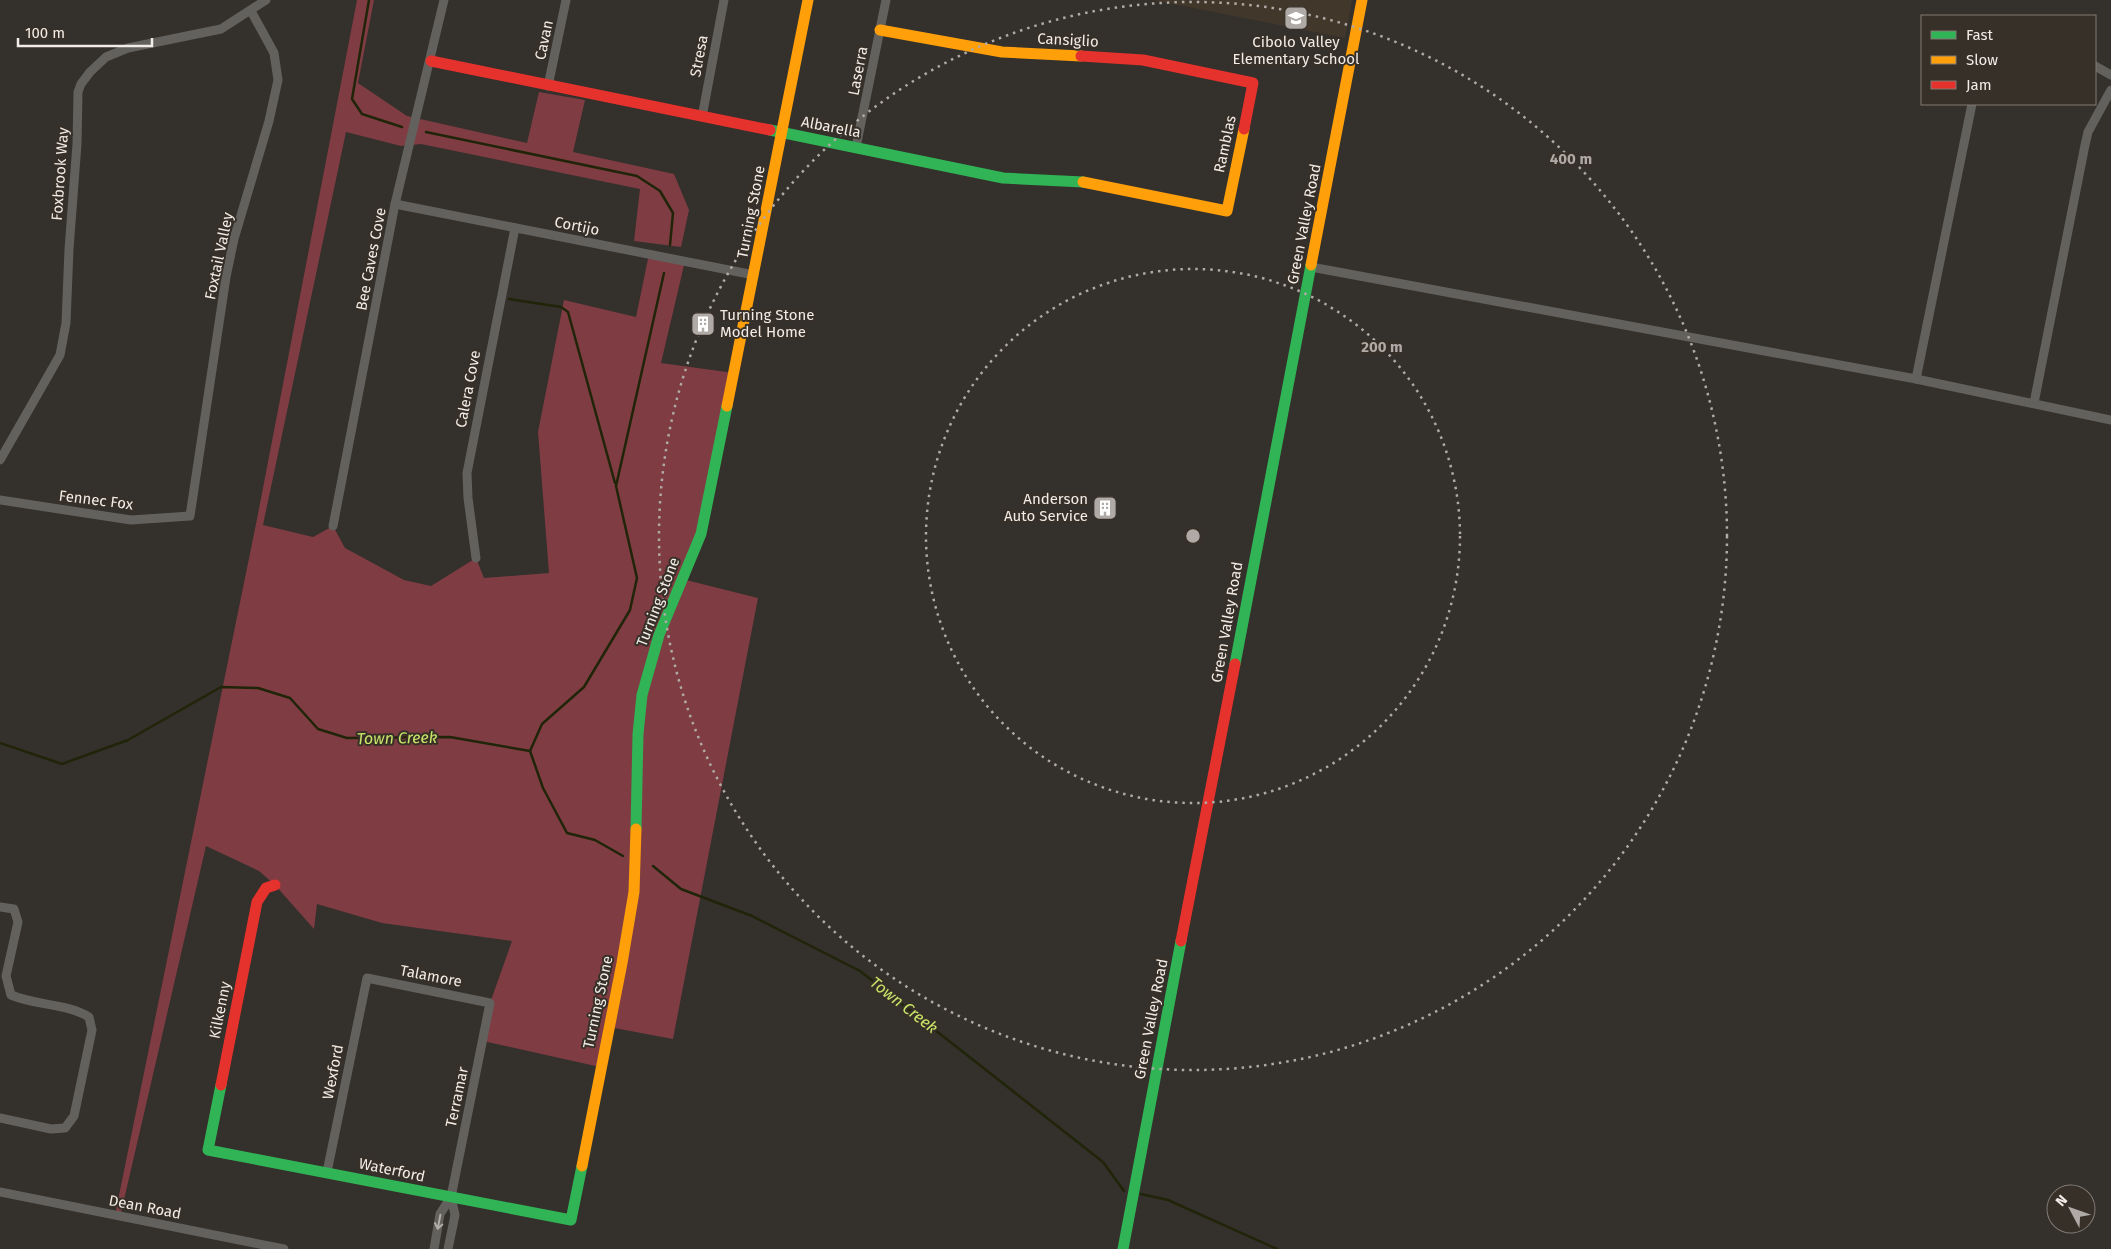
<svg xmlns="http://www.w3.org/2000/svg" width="2111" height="1249" font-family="'Fira Sans',sans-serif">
  <rect width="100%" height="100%" fill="#34302c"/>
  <!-- built -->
  <path fill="#42372b" d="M1153,0h199l-7,38z"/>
  <!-- green -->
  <path fill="#7f3c42" d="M357,0h17l-16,83 49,33 120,27 12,-51 46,8 -12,52 101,22 15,36 -8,37 -47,-6 6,-52 -219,-45 -20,2 -55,-14 -83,393 50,12 20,-11 12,22 59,32 27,6 45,-28 8,20 65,-5 -11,-141 26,-132 72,17 13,-63 36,7 -24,102 73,10 -26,130 -26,76 76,19 -85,441 -64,-12 -9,40 -117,-26 7,-38 22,-62 -130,-18 -65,-19 -3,25 -39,-44 -16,-14 -53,-25 -86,371 -5,-2 142,-696z"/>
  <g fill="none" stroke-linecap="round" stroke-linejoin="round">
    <!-- stream -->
    <g stroke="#202509" stroke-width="2.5">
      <path d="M369,0l-17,99 10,15 40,13"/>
      <path d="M426,132l211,44 23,15 13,22 -3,32"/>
      <path d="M509,299l52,8 7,5 47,171"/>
      <path d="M0,743l62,21 66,-24 93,-53 37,1 32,10 28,31 29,9 103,-1 80,14 13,37 24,45 28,7 28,16"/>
      <path d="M530,751l12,-27 42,-37 46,-77 7,-32 -21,-92 48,-213"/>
      <path d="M653,866l28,23 71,27 108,55 243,191 21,29"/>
      <path d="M1141,1194l27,6 109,49"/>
    </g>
    <!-- street -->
    <g stroke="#63615d" stroke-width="9">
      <path d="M2095,66l16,9"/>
      <path d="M548,86l18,-86"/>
      <path d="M702,117l22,-117"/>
      <path d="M856,147l30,-147"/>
      <path d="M395,204l359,71"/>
      <path d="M1311,267l605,112 195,41"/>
      <path d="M1916,379l56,-275"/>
      <path d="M2034,403l51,-258 3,-13 23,-42"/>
      <path d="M0,460l60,-105 6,-32 3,-74 8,-105 1,-52 3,-8 9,-12 16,-15 22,-9 93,-19 45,-29"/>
      <path d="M0,500l131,20 59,-4 36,-239 8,-38 35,-118 9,-41 -4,-27 -23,-42"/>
      <path d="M333,526l62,-322 49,-204"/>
      <path d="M476,558l-8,-60 -1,-25 48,-245"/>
      <path d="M0,907l14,2 4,13 -12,54 5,19c26,11 55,8 78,22l3,13 -18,86 -9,12 -14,1 -51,-11"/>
      <path d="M327,1172l40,-194 123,25 -39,194 -11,17 -6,35"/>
      <path d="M0,1192l284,57"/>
      <path d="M448,1249l7,-34 -4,-18"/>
    </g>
    <!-- fast -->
    <g stroke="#30b455" stroke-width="11">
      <path d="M770,130l233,48 80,4"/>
      <path d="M1235,664l76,-399"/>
      <path d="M636,829l2,-95 4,-39 17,-60 42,-101 26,-128"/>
      <path d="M221,1085l-13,65 363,70 11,-54"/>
      <path d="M1123,1249l58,-308"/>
    </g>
    <!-- slow -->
    <g stroke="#ff9f0a" stroke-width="11">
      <path d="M880,30l122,22 79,4"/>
      <path d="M1083,182l144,29 17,-82"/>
      <path d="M1311,265l51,-265"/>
      <path d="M727,406l81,-406"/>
      <path d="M582,1166l40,-203 12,-71 2,-63"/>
    </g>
    <!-- jam -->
    <g stroke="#e5322d" stroke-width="11">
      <path d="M1081,56l62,4 110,23 -9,46"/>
      <path d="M431,61l339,69"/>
      <path d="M1181,941l54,-277"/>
      <path d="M221,1085l36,-183 9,-14 9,-3"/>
    </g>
  </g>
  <!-- one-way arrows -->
  <defs><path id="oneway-shaft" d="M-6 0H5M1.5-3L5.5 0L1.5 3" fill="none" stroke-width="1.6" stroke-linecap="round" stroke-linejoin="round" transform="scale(1.25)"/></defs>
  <use stroke="#b1ada9" href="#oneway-shaft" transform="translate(439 1222) rotate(101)"/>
  <!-- distance rings -->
  <g fill="none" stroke="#afaaa6" stroke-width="2.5" stroke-dasharray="2.5 5">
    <circle cx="1193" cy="536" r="267"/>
    <circle cx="1193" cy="536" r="534"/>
  </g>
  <!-- icons -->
  <defs>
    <g id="school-square" transform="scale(1.25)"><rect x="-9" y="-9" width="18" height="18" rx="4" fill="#afaaa6" stroke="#373028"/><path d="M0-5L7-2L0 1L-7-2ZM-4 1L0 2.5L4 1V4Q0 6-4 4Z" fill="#fff"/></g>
    <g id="building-square" transform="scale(1.25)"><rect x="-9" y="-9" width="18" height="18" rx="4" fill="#afaaa6" stroke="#373028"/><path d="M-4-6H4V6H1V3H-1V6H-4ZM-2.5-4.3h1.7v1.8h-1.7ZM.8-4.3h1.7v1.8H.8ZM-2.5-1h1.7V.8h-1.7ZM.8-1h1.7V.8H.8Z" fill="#fff"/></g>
  </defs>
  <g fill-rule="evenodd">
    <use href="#school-square" x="1296" y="18"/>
    <use href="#building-square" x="703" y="324"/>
    <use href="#building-square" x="1105" y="508"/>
  </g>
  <g text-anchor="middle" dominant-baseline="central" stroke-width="4" stroke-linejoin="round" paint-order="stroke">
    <!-- street labels -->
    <g font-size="15" fill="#f1ece7" stroke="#373028">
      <text transform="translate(544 40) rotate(-78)">Cavan</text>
      <text transform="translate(1068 40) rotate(3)">Cansiglio</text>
      <text transform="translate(699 56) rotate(-79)">Stresa</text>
      <text transform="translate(858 71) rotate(-79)">Laserra</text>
      <text transform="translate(831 127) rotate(11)">Albarella</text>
      <text transform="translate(1225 144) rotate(-78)">Ramblas</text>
      <text transform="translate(60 174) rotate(-86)">Foxbrook Way</text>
      <text transform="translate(751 212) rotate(-79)">Turning Stone</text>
      <text transform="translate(1304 224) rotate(-79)">Green Valley Road</text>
      <text transform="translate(577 226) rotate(11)">Cortijo</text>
      <text transform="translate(219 256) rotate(-78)">Foxtail Valley</text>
      <text transform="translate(371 259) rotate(-79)">Bee Caves Cove</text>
      <text transform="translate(468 389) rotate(-79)">Calera Cove</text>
      <text transform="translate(96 500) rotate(7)">Fennec Fox</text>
      <text transform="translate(658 602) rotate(-69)">Turning Stone</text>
      <text transform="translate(1227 622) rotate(-80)">Green Valley Road</text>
      <text transform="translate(431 976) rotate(11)">Talamore</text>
      <text transform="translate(598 1002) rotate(-78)">Turning Stone</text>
      <text transform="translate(220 1010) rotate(-79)">Kilkenny</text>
      <text transform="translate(1151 1019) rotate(-79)">Green Valley Road</text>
      <text transform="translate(333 1072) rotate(-79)">Wexford</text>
      <text transform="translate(457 1097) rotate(-78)">Terramar</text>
      <text transform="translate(392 1170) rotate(12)">Waterford</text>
      <text transform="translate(145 1207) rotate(11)">Dean Road</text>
    </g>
    <!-- poi labels -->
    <g font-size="15" fill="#f1ece7" stroke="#373028">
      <text x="1296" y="42">Cibolo Valley<tspan x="1296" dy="17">Elementary School</tspan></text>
      <text x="720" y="315" text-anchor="start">Turning Stone<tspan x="720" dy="17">Model Home</tspan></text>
      <text x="1088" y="499" text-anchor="end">Anderson<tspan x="1088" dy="17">Auto Service</tspan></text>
    </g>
    <!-- water labels -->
    <g font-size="16" font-style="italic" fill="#cae469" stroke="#373028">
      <text transform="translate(397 738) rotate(-1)">Town Creek</text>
      <text transform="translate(904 1005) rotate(38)">Town Creek</text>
    </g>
  </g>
  <circle cx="1193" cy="536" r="8" fill="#afaaa6" stroke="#373028" stroke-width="2.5"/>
  <g font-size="15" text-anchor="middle" font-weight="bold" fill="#afaaa6" stroke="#373028" stroke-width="4" stroke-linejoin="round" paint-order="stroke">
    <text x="1571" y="164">400 m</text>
    <text x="1382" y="352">200 m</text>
  </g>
  <!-- legend -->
  <rect x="1921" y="15" width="175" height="90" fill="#373028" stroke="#817b74"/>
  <rect x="1931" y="31" width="25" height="8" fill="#30b455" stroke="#817b74"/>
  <text x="1966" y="40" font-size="15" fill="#f1ece7">Fast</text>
  <rect x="1931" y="56" width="25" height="8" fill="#ff9f0a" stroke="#817b74"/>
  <text x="1966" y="65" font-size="15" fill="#f1ece7">Slow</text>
  <rect x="1931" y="81" width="25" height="8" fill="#e5322d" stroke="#817b74"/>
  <text x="1966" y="90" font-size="15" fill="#f1ece7">Jam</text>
  <!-- north arrow -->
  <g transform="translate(2071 1209) rotate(311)"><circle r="24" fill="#373028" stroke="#817b74"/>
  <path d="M0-4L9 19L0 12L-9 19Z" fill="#afaaa6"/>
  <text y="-8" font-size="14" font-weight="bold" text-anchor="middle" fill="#f1ece7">N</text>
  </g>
  <!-- scale -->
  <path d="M18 38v8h134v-8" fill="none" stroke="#f1ece7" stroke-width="2.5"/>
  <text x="25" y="38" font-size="15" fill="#f1ece7" stroke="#373028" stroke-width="4" paint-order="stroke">100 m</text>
</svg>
